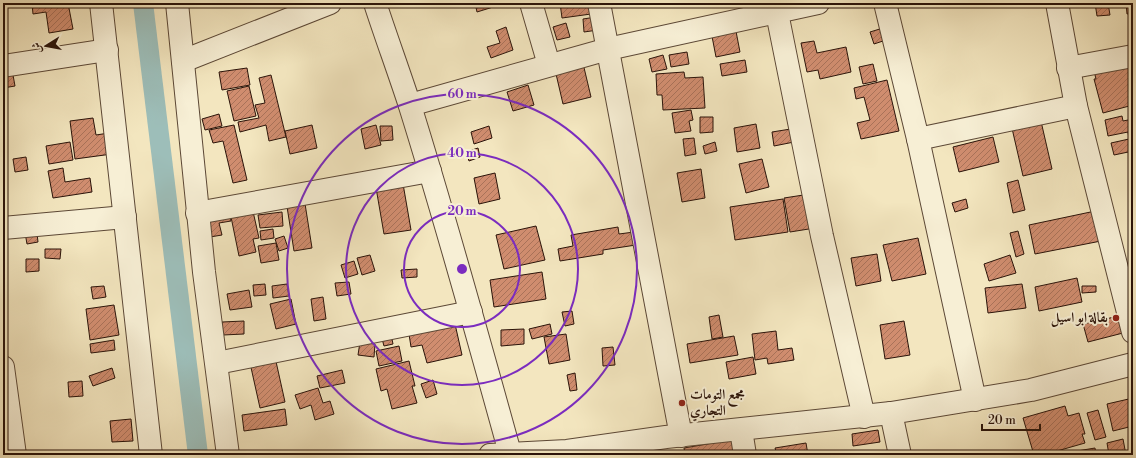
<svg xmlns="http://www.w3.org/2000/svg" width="1136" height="458" font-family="'Libre Bodoni',Amiri,serif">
  <defs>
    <pattern id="building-hatch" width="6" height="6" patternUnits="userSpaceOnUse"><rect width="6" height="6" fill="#d08d6f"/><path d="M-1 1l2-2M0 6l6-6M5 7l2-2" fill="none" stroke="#a97259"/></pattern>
  </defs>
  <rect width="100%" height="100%" fill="#f3e6bf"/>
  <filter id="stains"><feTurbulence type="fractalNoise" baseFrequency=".005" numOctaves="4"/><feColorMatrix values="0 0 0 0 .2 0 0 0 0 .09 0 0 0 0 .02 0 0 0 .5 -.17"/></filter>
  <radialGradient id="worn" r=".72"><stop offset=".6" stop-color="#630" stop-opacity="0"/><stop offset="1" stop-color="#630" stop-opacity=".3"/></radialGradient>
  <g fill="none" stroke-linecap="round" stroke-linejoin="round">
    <!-- canal -->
    <path stroke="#9dbeb9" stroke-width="20" d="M143,3l55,452"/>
  </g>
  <!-- building -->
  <g fill="url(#building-hatch)" stroke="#2a1309">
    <path d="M37,3h31l5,26 -24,4 -3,-21 -13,2 -1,-10z"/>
    <path d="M475,3h31l-29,9z"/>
    <path d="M560,3h29l2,11 -29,4z"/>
    <path d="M1095,3h13l2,12 -13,1z"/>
    <path d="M1126,3h7v10l-6,1z"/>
    <path d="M596,17l2,13 -14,2 -1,-13z"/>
    <path d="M734,21l6,31 -24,5 -6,-31z"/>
    <path d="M566,23l4,14 -13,3 -4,-13z"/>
    <path d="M506,27l7,23 -22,8 -4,-11 13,-4 -4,-12z"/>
    <path d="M883,28l3,12 -12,4 -4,-12z"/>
    <path d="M814,41l3,12 29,-6 5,25 -31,7 -2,-9 -11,2 -6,-29z"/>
    <path d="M687,52l2,12 -18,3 -2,-12z"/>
    <path d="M581,55l10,42 -28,7 -10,-43z"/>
    <path d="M663,55l4,14 -15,3 -3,-13z"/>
    <path d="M745,60l2,12 -25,4 -2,-12z"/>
    <path d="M1133,60v45l-30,8 -9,-34h2l-3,-12z"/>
    <path d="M873,64l4,17 -14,3 -4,-17z"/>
    <path d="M247,68l3,17 -28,5 -3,-18z"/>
    <path d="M684,72l1,6 18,-1 2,31 -42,2 -1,-15h-5l-1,-21z"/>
    <path d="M13,75l2,11 -12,2v-11z"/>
    <path d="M271,75l15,62 -17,4 -3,-16 -26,7 -2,-10 21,-4 -4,-13 10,-2 -6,-25z"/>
    <path d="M887,80l12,51 -38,8 -4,-16 13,-3 -6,-23 -8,2 -2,-11z"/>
    <path d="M528,85l6,20 -21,6 -6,-19z"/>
    <path d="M249,86l7,30 -22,5 -7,-30z"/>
    <path d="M691,110l2,10 -4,1 2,10 -16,2 -3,-20z"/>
    <path d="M219,114l3,12 -17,4 -3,-11z"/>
    <path d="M1122,116l1,5 10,-2v32l-19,4 -3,-12 18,-4 -1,-7 -20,4 -3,-16z"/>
    <path d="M700,117h13v15l-13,1z"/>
    <path d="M1040,117l12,52 -29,7 -12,-52z"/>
    <path d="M93,118l3,17 13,-2 3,21 -37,5 -5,-38z"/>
    <path d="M756,124l4,24 -23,4 -3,-24z"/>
    <path d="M234,125l13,55 -14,3 -10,-42 -10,2 -4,-13z"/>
    <path d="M312,125l5,23 -27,6 -5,-23z"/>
    <path d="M376,125l5,20 -16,4 -4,-20z"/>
    <path d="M380,126h12l1,14 -12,1z"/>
    <path d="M489,126l3,12 -18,6 -3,-12z"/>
    <path d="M797,128l2,13 -25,5 -2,-14z"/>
    <path d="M993,137l6,25 -40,10 -6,-25z"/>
    <path d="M694,138l2,16 -11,2 -2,-17z"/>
    <path d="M70,142l3,18 -24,4 -3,-18z"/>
    <path d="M715,142l2,9 -12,3 -2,-8z"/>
    <path d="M478,148l2,9 -11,4 -3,-9z"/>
    <path d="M26,157l2,13 -13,2 -2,-13z"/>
    <path d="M762,159l7,28 -23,6 -7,-29z"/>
    <path d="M63,168l2,14 25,-4 2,14 -39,6 -5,-27z"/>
    <path d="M701,169l4,29 -23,4 -5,-29z"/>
    <path d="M495,173l5,26 -21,5 -5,-26z"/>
    <path d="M402,178l9,52 -27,4 -9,-52z"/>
    <path d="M1018,180l7,30 -12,3 -6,-30z"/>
    <path d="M303,191l9,57 -18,3 -9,-57z"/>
    <path d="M810,194l5,34 -25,4 -6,-34z"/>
    <path d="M783,199l5,33 -53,8 -5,-33z"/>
    <path d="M966,199l2,9 -13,4 -3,-9z"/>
    <path d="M228,205l3,16 -12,2 3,12 -12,2 -5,-28z"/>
    <path d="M252,207l7,31 -6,1 3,13 -17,4 -9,-44z"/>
    <path d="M1100,210l6,30 -71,14 -6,-29z"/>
    <path d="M282,212l1,14 -23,2 -2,-13z"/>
    <path d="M36,225l2,17 -11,2 -3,-17z"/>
    <path d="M536,226l9,34 -41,9 -8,-34z"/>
    <path d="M618,227l1,7 15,-2 2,13 -33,5v4l-43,7 -2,-12 15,-3 -2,-11z"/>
    <path d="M273,229l1,9 -13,2 -1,-9z"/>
    <path d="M1018,231l6,23 -8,3 -6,-24z"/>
    <path d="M284,236l4,12 -9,3 -4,-12z"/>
    <path d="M918,238l8,36 -34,7 -9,-36z"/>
    <path d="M276,243l3,17 -18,3 -3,-17z"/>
    <path d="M45,249h16l-1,10 -15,-1z"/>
    <path d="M877,254l4,27 -25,5 -5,-28z"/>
    <path d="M370,255l5,16 -13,4 -5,-17z"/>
    <path d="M1010,255l6,18 -27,8 -5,-17z"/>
    <path d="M26,259h13v12l-13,1z"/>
    <path d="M354,261l4,13 -13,4 -4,-13z"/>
    <path d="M417,269v8l-15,1 -1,-8z"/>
    <path d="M542,272l4,27 -52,8 -4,-27z"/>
    <path d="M1077,278l5,24 -43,9 -4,-24z"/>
    <path d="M349,282l2,12 -14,2 -2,-13z"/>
    <path d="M265,284l1,11 -12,1 -1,-11z"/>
    <path d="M287,284l2,12 -16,2 -1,-12z"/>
    <path d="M1022,284l4,24 -38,5 -3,-25z"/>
    <path d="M104,286l2,11 -13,2 -2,-12z"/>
    <path d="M1082,286h14v6l-14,1z"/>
    <path d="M249,290l3,17 -22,3 -3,-16z"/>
    <path d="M323,297l3,22 -12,2 -3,-22z"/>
    <path d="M291,299l5,25 -20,5 -6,-25z"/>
    <path d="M114,305l5,30 -29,5 -4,-31z"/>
    <path d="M572,311l2,13 -9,2 -3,-14z"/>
    <path d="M719,315l4,22 -11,2 -3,-22z"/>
    <path d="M1119,316l4,17 -35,9 -5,-18z"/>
    <path d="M244,321v13l-21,1 -1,-13z"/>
    <path d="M904,321l6,34 -25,4 -5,-34z"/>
    <path d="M455,324l7,31 -35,8 -5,-18 -11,2 -2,-13z"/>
    <path d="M550,324l2,10 -20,5 -3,-10z"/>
    <path d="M389,325l4,19 -9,2 -5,-18z"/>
    <path d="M524,329v15l-23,2v-16z"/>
    <path d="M776,331l2,19 14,-2 2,12 -26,4 -1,-6 -12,2 -3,-26z"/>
    <path d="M566,334l4,26 -21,4 -5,-27z"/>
    <path d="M734,336l4,19 -48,8 -3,-19z"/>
    <path d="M114,340l1,10 -24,3 -1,-9z"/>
    <path d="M360,342l15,2 -1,13 -16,-2z"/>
    <path d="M399,346l3,15 -23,5 -3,-15z"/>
    <path d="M613,347l2,18 -12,1 -1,-18z"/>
    <path d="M275,357l10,45 -25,6 -10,-45z"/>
    <path d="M753,357l3,17 -27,5 -3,-17z"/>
    <path d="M409,361l6,25h-3l5,17 -25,6 -5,-20 -6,2 -5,-22z"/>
    <path d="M112,368l3,10 -22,8 -4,-10z"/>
    <path d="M342,370l3,13 -25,5 -3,-12z"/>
    <path d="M575,373l2,17 -7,1 -3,-16z"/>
    <path d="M433,380l4,14 -11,4 -5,-14z"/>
    <path d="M82,381l1,15 -14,1 -1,-15z"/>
    <path d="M318,388l5,15 7,-2 4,13 -19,6 -4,-15 -11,4 -5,-14z"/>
    <path d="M1133,398v28l-20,5 -6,-27z"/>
    <path d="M1065,406l3,10 11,-3 6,21h-3l3,9 -42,12h-9l-11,-37z"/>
    <path d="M285,409l2,16 -43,6 -2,-16z"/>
    <path d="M1098,410l8,27 -11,3 -8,-27z"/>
    <path d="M131,419l2,22 -21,1 -2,-21z"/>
    <path d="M878,430l2,12 -27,4 -1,-12z"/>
    <path d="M736,439l3,16h-54l-1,-7z"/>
    <path d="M1123,439l3,16h-17l-2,-12z"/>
    <path d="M806,443l2,12h-31l-2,-7z"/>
    <path d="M1095,448l1,7h-25v-3z"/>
  </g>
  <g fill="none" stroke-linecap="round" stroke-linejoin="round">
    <!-- minor casing -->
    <g stroke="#5c4836" stroke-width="24">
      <g id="minor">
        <path d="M101,3l50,452"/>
        <path d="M177,3l27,269 24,183"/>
        <path d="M375,3c11,34 24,69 35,103 36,115 68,231 100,347"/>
        <path d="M531,3l18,62"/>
        <path d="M599,3l82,433"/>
        <path d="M775,3l47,233 42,181"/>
        <path d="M885,3l33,136 57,261"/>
        <path d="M1057,3l19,103 57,226"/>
        <path d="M183,61l147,-58"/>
        <path d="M3,66l104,-16"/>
        <path d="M1068,68l65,-12"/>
        <path d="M410,105l198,-56 210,-46"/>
        <path d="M918,139l158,-33"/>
        <path d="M197,213l233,-42"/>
        <path d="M3,228l122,-11"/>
        <path d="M217,363l254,-51"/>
        <path d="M3,367l12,88"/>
        <path d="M891,413l9,42"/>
        <path d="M741,430l4,25"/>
        <path d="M490,455l77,-4 99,-14 225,-24 140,-23 102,-26"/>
      </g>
    </g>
    <!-- minor -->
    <use href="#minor" stroke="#f7efd5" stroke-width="22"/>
  </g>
  <!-- distance rings -->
  <g fill="none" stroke="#7b2cbf" stroke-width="2">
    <circle cx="462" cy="269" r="58"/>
    <circle cx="462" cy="269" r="116"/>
    <circle cx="462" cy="269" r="175"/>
  </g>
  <!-- markers -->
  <g fill="#8f2418" stroke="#f7efd5" stroke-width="1.5">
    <circle cx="1116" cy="318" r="4"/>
    <circle cx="682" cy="403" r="4"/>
  </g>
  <g text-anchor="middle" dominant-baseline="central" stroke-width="4" stroke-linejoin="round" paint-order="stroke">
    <!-- poi labels -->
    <g font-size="14" font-weight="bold" fill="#2a1309" stroke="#f7efd5" text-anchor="end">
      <text x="1108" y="318">بقالة ابو اسيل</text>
      <text x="690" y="395" text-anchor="start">مجمع التومات<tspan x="690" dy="16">التجاري</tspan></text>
    </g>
  </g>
  <circle cx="462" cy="269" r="6" fill="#7b2cbf" stroke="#f7efd5" stroke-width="2"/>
  <g font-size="12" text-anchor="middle" font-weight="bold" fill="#7b2cbf" stroke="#f7efd5" stroke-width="4" stroke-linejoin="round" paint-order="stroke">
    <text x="462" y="98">60 m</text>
    <text x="462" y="157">40 m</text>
    <text x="462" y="215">20 m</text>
  </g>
  <!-- margin -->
  <rect width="1136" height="458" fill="none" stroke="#f3e6bf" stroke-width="16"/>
  <rect x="4" y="4" width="1128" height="450" fill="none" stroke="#2a1309" stroke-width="2"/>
  <rect x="8" y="8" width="1120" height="442" fill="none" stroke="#2a1309"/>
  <!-- north arrow -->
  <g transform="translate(46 46) rotate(259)" stroke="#f7efd5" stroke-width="3" paint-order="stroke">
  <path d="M0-3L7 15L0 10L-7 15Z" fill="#2a1309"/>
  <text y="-6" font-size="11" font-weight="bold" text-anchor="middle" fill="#2a1309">ش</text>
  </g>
  <!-- scale -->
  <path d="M982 424v6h58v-6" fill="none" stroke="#2a1309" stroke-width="2"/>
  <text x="988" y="424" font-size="12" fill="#2a1309" stroke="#f7efd5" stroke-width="3" paint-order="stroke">20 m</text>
  <rect width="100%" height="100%" filter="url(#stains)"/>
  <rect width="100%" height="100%" fill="url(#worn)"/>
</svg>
